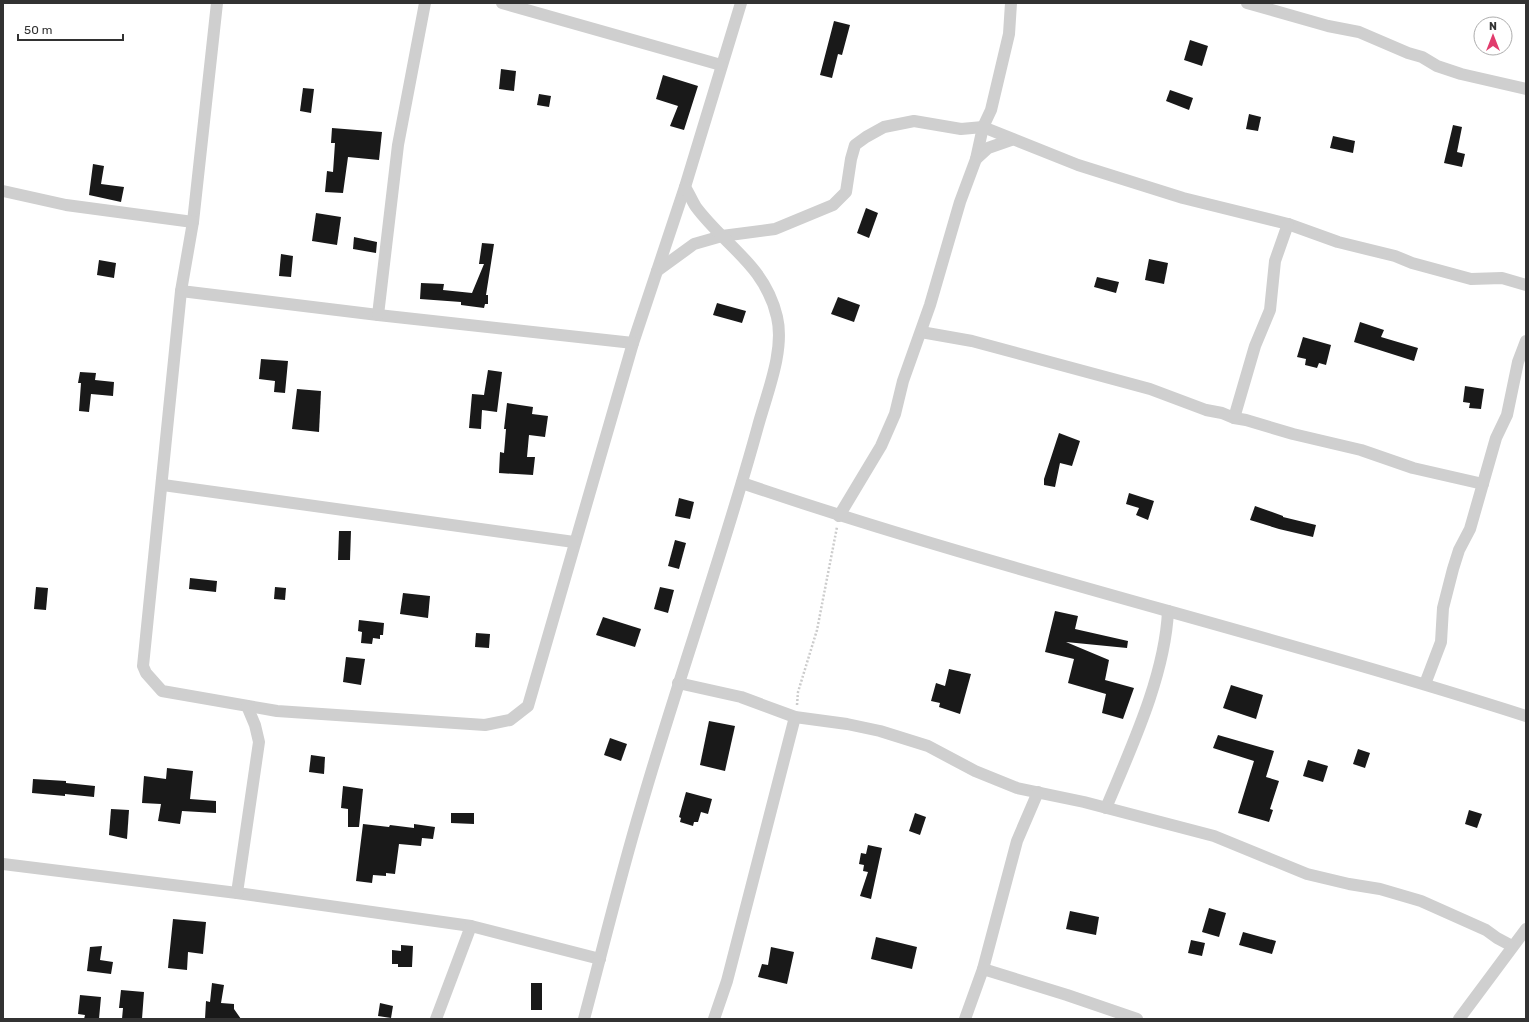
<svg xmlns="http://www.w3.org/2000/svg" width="1529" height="1022" font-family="Rubik,sans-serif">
  <rect width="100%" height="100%" fill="#fff"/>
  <!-- building -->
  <g fill="#191919">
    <path d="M834,21l16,4 -8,30 -4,-1 -6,24 -12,-3z"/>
    <path d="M1190,40l18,6 -6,20 -18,-6z"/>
    <path d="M501,69l15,2 -2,20 -15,-2z"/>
    <path d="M663,75l35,11 -14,44 -14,-4 8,-20 -22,-7z"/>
    <path d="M303,88l11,1 -3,24 -11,-2z"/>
    <path d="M1170,90l23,8 -4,12 -23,-9z"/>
    <path d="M539,94l12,2 -2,11 -12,-2z"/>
    <path d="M1249,114l12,3 -3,14 -12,-2z"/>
    <path d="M1453,125l9,2 -5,25 8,2 -3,13 -18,-4z"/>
    <path d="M332,128l50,4 -3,28 -31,-3 -5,36 -18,-1 2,-21 6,1 2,-29h-4z"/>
    <path d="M1333,136l22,5 -2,12 -23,-5z"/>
    <path d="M93,164l11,2 -3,18 23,3 -3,15 -32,-7z"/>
    <path d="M866,208l12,5 -9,25 -12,-5z"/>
    <path d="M316,213l25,4 -4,28 -25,-4z"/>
    <path d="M354,237l23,5 -1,11 -23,-4z"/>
    <path d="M482,243l12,1 -8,51h2v9h-3l-1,4 -23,-3v-3l-41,-3 1,-16 23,1 -1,6 29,3 12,-29h-5z"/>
    <path d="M281,254l12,2 -2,21 -12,-1z"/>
    <path d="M1149,259l19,4 -4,21 -19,-4z"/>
    <path d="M99,260l17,3 -2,15 -17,-3z"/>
    <path d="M1097,277l22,5 -3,11 -22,-6z"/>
    <path d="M838,297l22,8 -6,17 -23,-8z"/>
    <path d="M717,303l29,8 -4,12 -29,-8z"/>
    <path d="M1360,322l24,8 -3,7 37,11 -4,13 -60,-19z"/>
    <path d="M1303,337l28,8 -5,20 -7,-2 -2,5 -12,-3 1,-6 -9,-2z"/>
    <path d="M261,359l27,2 -3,32 -11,-1 1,-11 -16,-2z"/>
    <path d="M488,370l14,2 -5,40 -15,-2 -1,19 -12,-1 3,-34 12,1z"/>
    <path d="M80,372l16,1 -1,7 19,2 -1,14 -22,-2 -2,18 -10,-1 2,-28h-3z"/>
    <path d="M1465,386l19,3 -3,20 -12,-1 1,-5 -7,-1z"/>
    <path d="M297,389l24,2 -2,41 -27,-3z"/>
    <path d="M507,403l26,4 -1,7 16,2 -3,21 -16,-2 -2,22h8l-2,18 -34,-2 1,-21 4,1 2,-24h-2z"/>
    <path d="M1059,433l21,8 -8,25 -12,-3 -5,24 -11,-2v-6z"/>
    <path d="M1129,493l25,8 -6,19 -12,-5 3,-7 -13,-4z"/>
    <path d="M679,498l15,4 -4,17 -15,-3z"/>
    <path d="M1255,506l28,10v1l33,8 -3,12 -34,-8 -29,-9z"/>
    <path d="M339,531h12l-1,29h-12z"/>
    <path d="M675,540l11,3 -7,26 -11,-3z"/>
    <path d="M190,578l27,3 -1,11 -27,-3z"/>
    <path d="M36,587l12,1 -2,22 -12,-1z"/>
    <path d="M275,587l11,1 -1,12 -11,-1z"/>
    <path d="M660,587l14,3 -6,23 -14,-4z"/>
    <path d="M403,593l27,3 -2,22 -28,-4z"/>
    <path d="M1055,611l23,5 -3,13 53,12 -1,7 -61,-6 43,18 -4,20 29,8 -11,31 -21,-6 4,-19 -38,-11 6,-24 -29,-7z"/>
    <path d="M603,617l38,12 -6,18 -39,-12z"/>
    <path d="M359,620l25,3 -1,12h-3v4l-7,-1 -1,6 -11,-1 1,-11 -4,-1z"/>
    <path d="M476,633l14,1 -1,14 -14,-1z"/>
    <path d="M346,657l19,2 -4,26 -18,-3z"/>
    <path d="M949,669l22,5 -11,40 -21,-7 1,-4 -9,-2 5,-18 9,3z"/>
    <path d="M1231,685l32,10 -7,24 -33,-11z"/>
    <path d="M709,721l26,5 -10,45 -25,-6z"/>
    <path d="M1218,735l56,16 -8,26 13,4 -9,28 3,1 -4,12 -31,-9 16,-52 -41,-13z"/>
    <path d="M610,738l17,6 -6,17 -17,-6z"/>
    <path d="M1358,749l12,4 -5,15 -12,-4z"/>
    <path d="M311,755l14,2 -1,17 -15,-2z"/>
    <path d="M1308,760l20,6 -5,16 -20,-6z"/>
    <path d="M167,768l26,3 -3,28 26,2v12l-34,-2 -2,13 -22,-3 3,-17 -19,-1 2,-27 22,3z"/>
    <path d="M33,779l33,2v2l29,3 -1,11 -29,-3v2l-33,-3z"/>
    <path d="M343,786l20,3 -4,38h-11v-18l-7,-1z"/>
    <path d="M686,792l26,7 -4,15 -7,-2 -3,10h-4l-1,4 -13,-4 1,-4 -2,-1z"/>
    <path d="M111,809l18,1 -2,29 -18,-4z"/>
    <path d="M1469,810l13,4 -5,14 -12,-4z"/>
    <path d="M451,813h23v11l-23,-1z"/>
    <path d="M915,813l11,4 -6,18 -11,-4z"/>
    <path d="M363,824l26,3 1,-2 24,3v-4l21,3 -2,12 -11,-1 -1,8 -22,-2 -4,30 -9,-1v3l-13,-1 -1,8 -16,-2z"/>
    <path d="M868,845l14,3 -11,51 -11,-3 8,-24 -5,-1 1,-6 -5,-1 2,-11 5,1z"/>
    <path d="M1209,908l17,5 -7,24 -17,-5z"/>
    <path d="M1070,911l29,6 -3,18 -30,-6z"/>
    <path d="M173,919l33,3 -3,32 -15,-2 -1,18 -19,-2z"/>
    <path d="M1243,932l33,9 -4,13 -33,-9z"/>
    <path d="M876,937l41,10 -5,22 -41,-10z"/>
    <path d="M1191,940l14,3 -3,13 -14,-3z"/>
    <path d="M401,945l12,1 -1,21h-14v-3h-6v-14l9,1z"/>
    <path d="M102,946l-2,14 13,2 -2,12 -24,-3 3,-24z"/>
    <path d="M771,947l23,5 -7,32 -29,-7 4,-13 6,1z"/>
    <path d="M212,983l12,2 -3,18 13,1v5l7,10h-36l1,-18 4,1z"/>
    <rect x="531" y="983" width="11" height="27"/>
    <path d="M121,990l23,2 -2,27h-20l1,-11h-4z"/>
    <path d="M80,995l21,2 -2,22h-15l1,-4 -7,-1z"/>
    <path d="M380,1003l13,3 -2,12 -13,-2z"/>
  </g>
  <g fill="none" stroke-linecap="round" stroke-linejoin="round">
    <!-- path -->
    <path stroke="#ccc" stroke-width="2.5" stroke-dasharray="2 2" stroke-linecap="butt" d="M797,705l1,-13 19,-62 20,-103"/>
    <!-- street -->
    <g stroke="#cfcfcf" stroke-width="12">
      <path d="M217,3l-24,219 -12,69 -38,375 3,7 16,18 115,20 208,14 25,-5 18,-14 105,-363 52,-156 56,-184"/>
      <path d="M502,3l219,62"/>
      <path d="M1247,3l81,23 31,6 49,21 14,4 15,9 24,8 65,15"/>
      <path d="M976,159l12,-11 23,-8"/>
      <path d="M3,191l63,14 127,17"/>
      <path d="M657,271l37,-27 28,-8 53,-7 58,-24 13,-13 5,-33 4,-14 11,-8 18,-10 30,-6 47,8 22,-2 95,38 105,33 105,26 50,18 57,14 17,7 59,16 31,-1 24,7"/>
      <path d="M181,291l197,24 255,28"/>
      <path d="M378,315l20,-170 27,-142"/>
      <path d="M921,332l51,9 178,48 56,21 16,3 12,5 12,2 47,14 68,16 52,18 70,16"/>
      <path d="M1234,418l21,-72 15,-36 5,-49 13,-37"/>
      <path d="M742,483c258,88 525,150 784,233"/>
      <path d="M163,485l411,57"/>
      <path d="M839,516l42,-70 14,-32 8,-33 27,-76 30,-103 16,-43 7,-32 8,-17 18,-76 2,-31"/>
      <path d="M678,683l63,14 54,20 52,7 33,7 48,15 47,25 42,17 67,14 130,34 93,38 42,10 31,5 41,12 65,29 11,8 15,8"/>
      <path d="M1425,684l16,-42 2,-34 10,-39 6,-19 11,-21 26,-91 11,-23 11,-53 8,-21"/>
      <path d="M1106,808c25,-60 59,-132 62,-197"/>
      <path d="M3,864l234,29 234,33 129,33"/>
      <path d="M237,893l22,-151 -4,-17 -8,-19"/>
      <path d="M983,969l84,26 70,24"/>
      <path d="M436,1019l35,-93"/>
      <path d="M584,1019c19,-71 36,-142 57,-212 37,-128 82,-253 117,-381 9,-33 27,-76 19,-109 -12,-52 -52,-71 -81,-110 -4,-6 -7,-14 -11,-20"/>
      <path d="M714,1019l13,-38 68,-264"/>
      <path d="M965,1019l18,-50 34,-128 21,-49"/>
      <path d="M1459,1019l67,-90"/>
    </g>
  </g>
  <!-- border -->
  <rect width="1529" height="1022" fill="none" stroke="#323232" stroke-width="8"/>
  <!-- north arrow -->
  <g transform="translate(1493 36)"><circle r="19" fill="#ffffff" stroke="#adadad"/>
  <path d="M0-3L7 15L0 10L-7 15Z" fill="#e13c6d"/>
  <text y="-6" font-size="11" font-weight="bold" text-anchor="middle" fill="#323232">N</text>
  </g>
  <!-- scale -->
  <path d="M18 34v6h105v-6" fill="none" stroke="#323232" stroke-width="2"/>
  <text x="24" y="34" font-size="12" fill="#323232" stroke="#ffffff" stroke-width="3" paint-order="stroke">50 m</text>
</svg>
